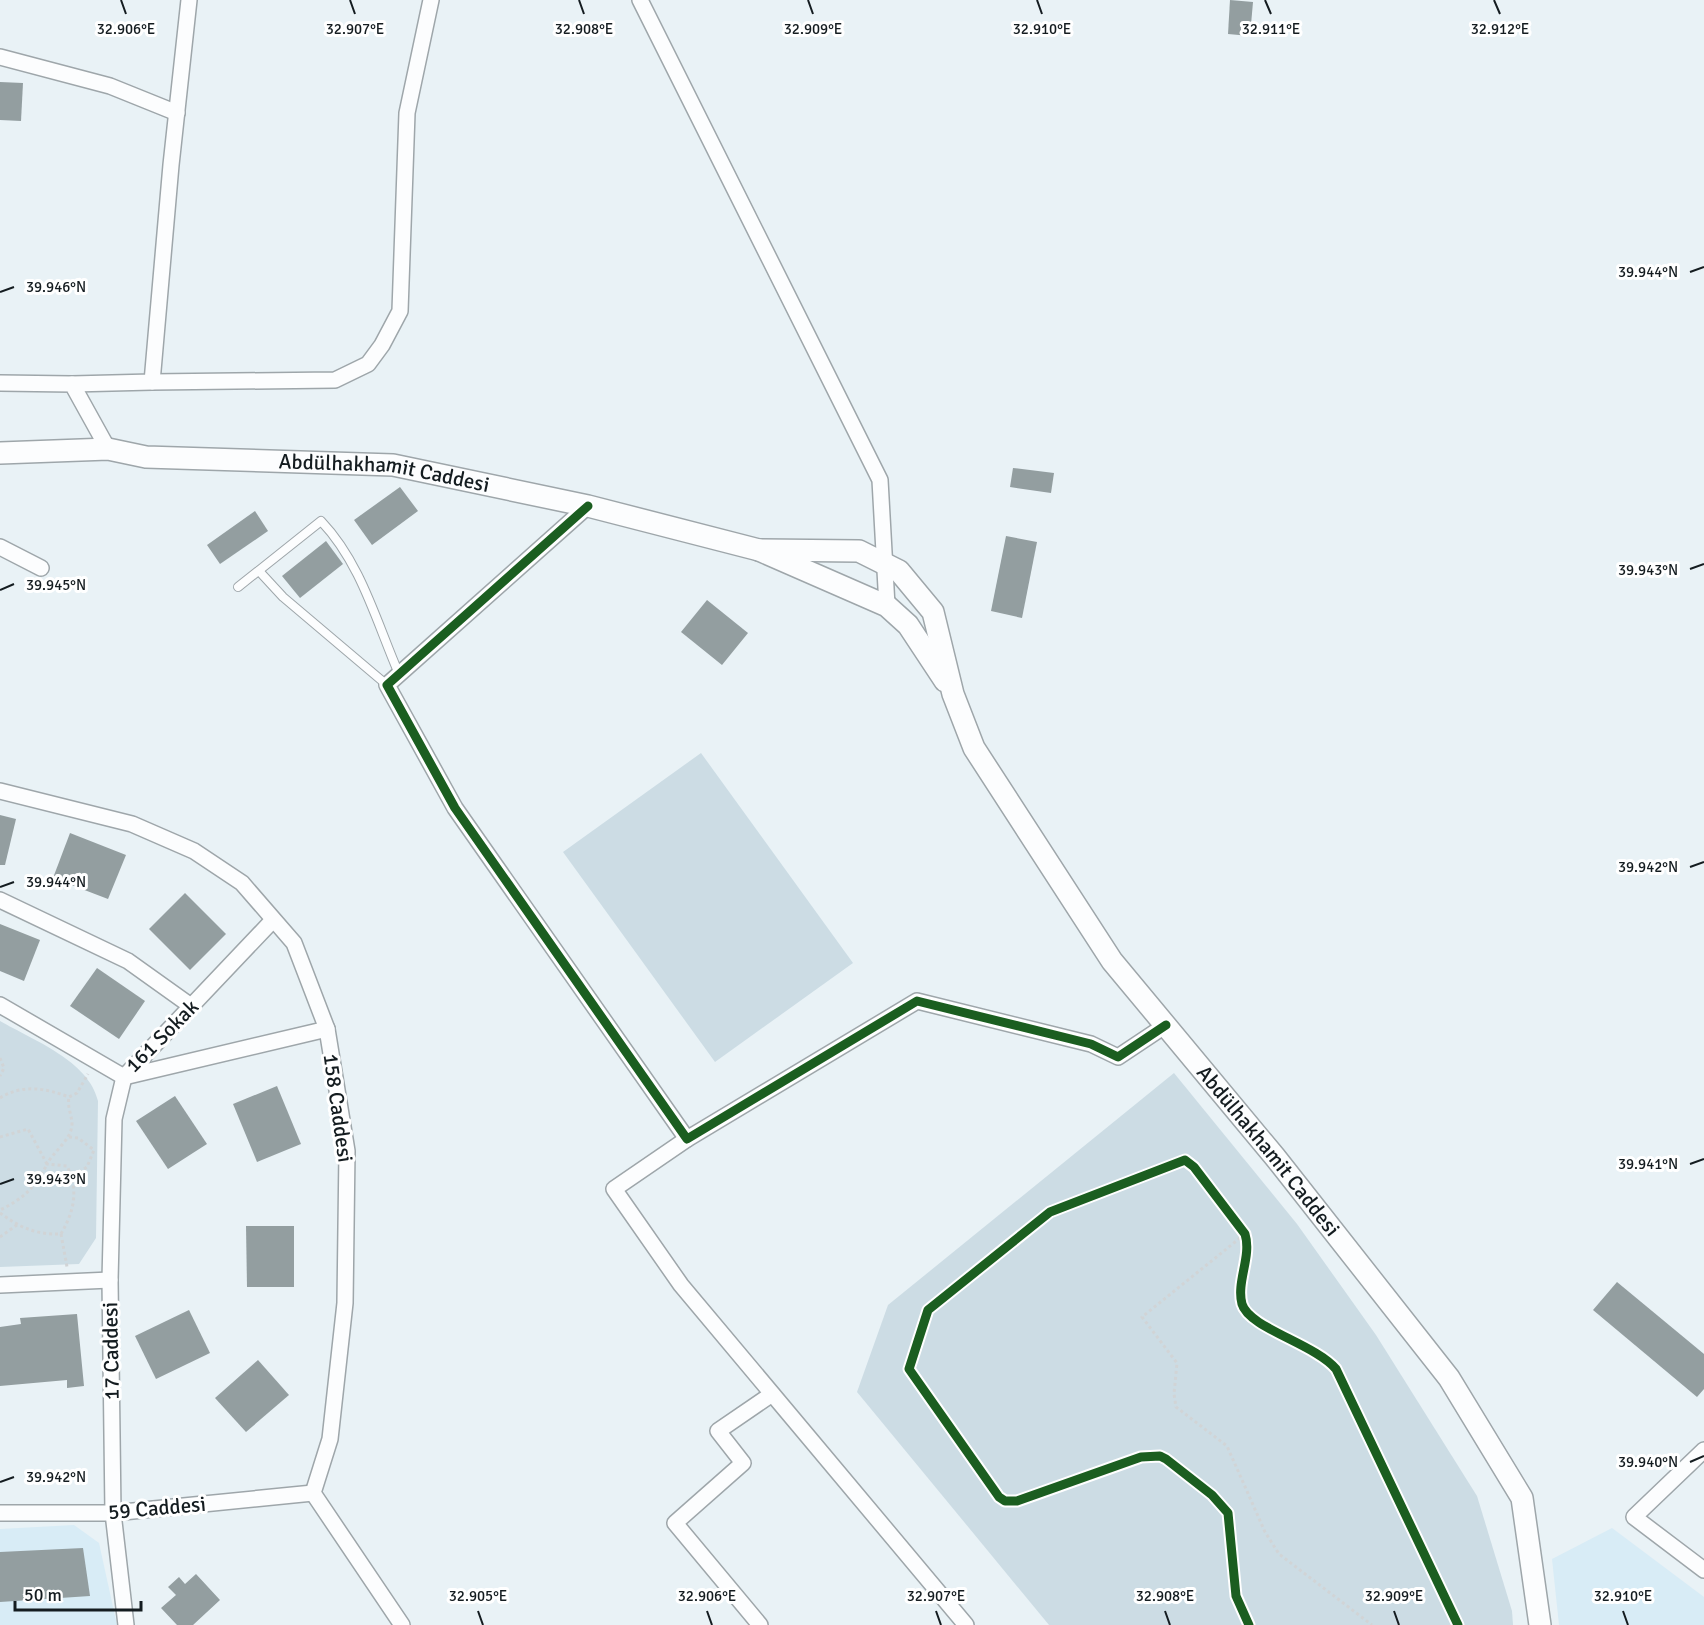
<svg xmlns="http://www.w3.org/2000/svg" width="1704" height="1625" font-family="Signika,sans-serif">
  <rect width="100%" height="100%" fill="#e9f2f6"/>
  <!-- built -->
  <g fill="#d8ecf6">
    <path d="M74,1525l25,18 18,82h-117v-96z"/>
    <path d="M1612,1528l92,69v28h-145l-7,-66z"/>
  </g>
  <!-- green -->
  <g fill="#ccdce4">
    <path d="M701,753l152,210 -138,99 -152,-210z"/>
    <path d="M0,1021c33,19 89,40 98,80l-2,137 -17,26 -79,3z"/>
    <path d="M1174,1073l123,151 79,111 101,161 35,115 1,14h-464l-192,-233 31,-87z"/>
  </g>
  <!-- building -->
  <g fill="#939ea0">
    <path d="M1230,0l23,2 -3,34 -22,-2z"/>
    <path d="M0,82l23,1 -2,38 -21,-1z"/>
    <path d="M1013,468l41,5 -3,20 -41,-6z"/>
    <path d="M400,487l18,24 -46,34 -18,-25z"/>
    <path d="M255,511l13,20 -48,33 -13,-19z"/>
    <path d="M1006,536l31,6 -15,76 -31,-7z"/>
    <path d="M326,541l17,23 -43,34 -18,-22z"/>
    <path d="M707,600l41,33 -26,32 -41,-33z"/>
    <path d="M0,815l16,4 -11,46h-5z"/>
    <path d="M70,833l56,22 -18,44 -55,-21z"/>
    <path d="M185,893l41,41 -36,36 -41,-41z"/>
    <path d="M0,924l40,16 -16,41 -24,-10z"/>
    <path d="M97,968l48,33 -26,38 -49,-33z"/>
    <path d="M277,1086l24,58 -44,18 -24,-58z"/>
    <path d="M175,1096l32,48 -39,25 -32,-48z"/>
    <path d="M246,1226h48v61h-47z"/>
    <path d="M1617,1282l87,72v35l-7,8 -104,-87z"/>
    <path d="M189,1310l21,43 -54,26 -21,-43z"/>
    <path d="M77,1314l7,72 -17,2v-8l-67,6v-59l21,-3 -1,-6z"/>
    <path d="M258,1360l31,35 -43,37 -31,-34z"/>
    <path d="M83,1548l7,48 -90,6v-50z"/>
    <path d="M196,1574l24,26 -27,25h-16l-16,-17 15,-13 -8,-8 11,-10 6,7z"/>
  </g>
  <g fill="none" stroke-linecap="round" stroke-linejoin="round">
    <!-- service casing -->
    <g stroke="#9ea6aa" stroke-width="10">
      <g id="service">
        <path d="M259,571l24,26 104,88"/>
        <path d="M238,587l83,-66c40,42 55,100 78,153"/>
      </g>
    </g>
    <!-- minor casing -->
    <g stroke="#9ea6aa" stroke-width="18">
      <g id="minor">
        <path d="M640,0l240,480 7,126"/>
        <path d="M0,57l110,29 67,27"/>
        <path d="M152,382l183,-2 33,-16 14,-19 18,-34 7,-198 24,-113"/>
        <path d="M0,383l72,1 36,65"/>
        <path d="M72,384l80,-2 19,-217 18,-165"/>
        <path d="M588,506l-201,179 68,123 232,331 230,-138 174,43 27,13 48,-32"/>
        <path d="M0,547l41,21"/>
        <path d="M0,791l132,33 62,27 48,32 52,60 33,86 20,122 -2,152 -15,136 -17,54 89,132"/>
        <path d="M0,900l128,61 63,45"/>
        <path d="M0,1005l124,72"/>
        <path d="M124,1077l203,-48"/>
        <path d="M687,1139l-73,50 67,96 285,340"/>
        <path d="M0,1285l110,-5"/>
        <path d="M1704,1450l-70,67 70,53"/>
        <path d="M0,1513h113l200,-20"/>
        <path d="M126,1625l-13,-112 -3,-233 4,-161 10,-42 149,-157"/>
        <path d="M760,1625l-85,-102 68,-60 -25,-32 54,-37"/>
      </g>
    </g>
    <!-- secondary casing -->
    <g stroke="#9ea6aa" stroke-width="24">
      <g id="secondary">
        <path id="s1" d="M0,453l108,-4 38,8 247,8 195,41 171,44 128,56 21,19 37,56"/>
        <path id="s2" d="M759,550l100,1 40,20 34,41 20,82 21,54 138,213 163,196 174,221 73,120 18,127"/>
      </g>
    </g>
    <!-- path -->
    <g stroke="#d1d4d6" stroke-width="3" stroke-dasharray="3 3" stroke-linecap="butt">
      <path d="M0,1058l4,10 -4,8"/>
      <path d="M0,1098c22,-14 45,-10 69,-1l8,-4 11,-19"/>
      <path d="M0,1137l28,-8 19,35c-11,23 -24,35 -47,46"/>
      <path d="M69,1137l9,1 16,12 -7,17 -14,10"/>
      <path d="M0,1213c19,14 36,22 61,21l6,33"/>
      <path d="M61,1234c13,-23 18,-43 6,-68l-20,-2c7,-13 24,-24 25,-39 0,-10 -5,-18 -3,-28"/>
      <path d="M1245,1234l-103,83 35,46 -3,31 2,13 51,39 38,86 14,22 93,71"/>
      <path d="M0,1237l17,-12"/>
    </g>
    <!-- service -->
    <use href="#service" stroke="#fcfdfe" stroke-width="8"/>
    <!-- minor -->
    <use href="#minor" stroke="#fcfdfe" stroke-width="15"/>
    <!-- secondary -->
    <use href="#secondary" stroke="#fcfdfe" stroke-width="21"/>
    <!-- cycleway casing -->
    <g stroke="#fff" stroke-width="13">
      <g id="cycleway">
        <path d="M588,506l-201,179 68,123 232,331 230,-138 174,43 27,13 48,-32"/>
        <path d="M1249,1625l-13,-29 -8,-83 -16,-18 -46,-36 -6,-3 -19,1 -124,44h-12l-6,-4 -90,-128 19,-59 122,-98 135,-52 9,7 51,67c7,22 -9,48 -3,70 7,24 73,40 94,65l122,256"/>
      </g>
    </g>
    <!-- cycleway -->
    <use href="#cycleway" stroke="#1b5e20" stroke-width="9"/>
  </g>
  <!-- ticks -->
  <path fill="none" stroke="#141c20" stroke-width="2" d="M121,0l5,14M350,0l5,14M579,0l5,14M808,0l5,14M1037,0l5,14M1265,0l6,14M1494,0l6,14M1690,272l14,-5M0,292l14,-5M1690,569l14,-5M0,590l14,-6M1690,867l14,-5M0,887l14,-5M1690,1164l14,-5M0,1184l14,-5M1690,1462l14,-6M0,1482l14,-5M478,1611l5,14M707,1611l5,14M936,1611l5,14M1165,1611l5,14M1394,1611l5,14M1623,1611l5,14"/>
  <g text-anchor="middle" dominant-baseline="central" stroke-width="6" stroke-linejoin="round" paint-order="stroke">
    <!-- street labels -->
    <g font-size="21" fill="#141c20" stroke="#fff">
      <text stroke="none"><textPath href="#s1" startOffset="386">Abdülhakhamit Caddesi</textPath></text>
      <text transform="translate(162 1036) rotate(-45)">161 Sokak</text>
      <text transform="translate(338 1108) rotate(82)">158 Caddesi</text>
      <text stroke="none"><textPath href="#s2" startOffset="840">Abdülhakhamit Caddesi</textPath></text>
      <text transform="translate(111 1351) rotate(-91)">17 Caddesi</text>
      <text transform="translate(157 1508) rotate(-5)">59 Caddesi</text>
    </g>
  </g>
  <g font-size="15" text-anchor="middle" fill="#141c20" stroke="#fff" stroke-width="6" stroke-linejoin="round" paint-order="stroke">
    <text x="126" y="34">32.906°E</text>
    <text x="813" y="34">32.909°E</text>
    <text x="1042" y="34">32.910°E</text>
    <text x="355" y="34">32.907°E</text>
    <text x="584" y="34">32.908°E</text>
    <text x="1271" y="34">32.911°E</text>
    <text x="1500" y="34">32.912°E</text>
    <text x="1648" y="277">39.944°N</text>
    <text x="56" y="292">39.946°N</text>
    <text x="1648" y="575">39.943°N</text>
    <text x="56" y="590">39.945°N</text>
    <text x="1648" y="872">39.942°N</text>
    <text x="56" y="887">39.944°N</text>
    <text x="1648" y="1169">39.941°N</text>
    <text x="56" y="1184">39.943°N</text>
    <text x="1648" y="1467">39.940°N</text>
    <text x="56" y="1482">39.942°N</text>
    <text x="478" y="1601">32.905°E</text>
    <text x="707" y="1601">32.906°E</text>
    <text x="936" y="1601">32.907°E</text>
    <text x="1165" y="1601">32.908°E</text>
    <text x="1394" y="1601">32.909°E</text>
    <text x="1623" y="1601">32.910°E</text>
  </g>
  <!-- scale -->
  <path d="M15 1601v9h126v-9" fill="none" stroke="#141c20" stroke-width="3"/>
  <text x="24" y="1601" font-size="18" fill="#141c20" stroke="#ffffff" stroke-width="4.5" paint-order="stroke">50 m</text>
</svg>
